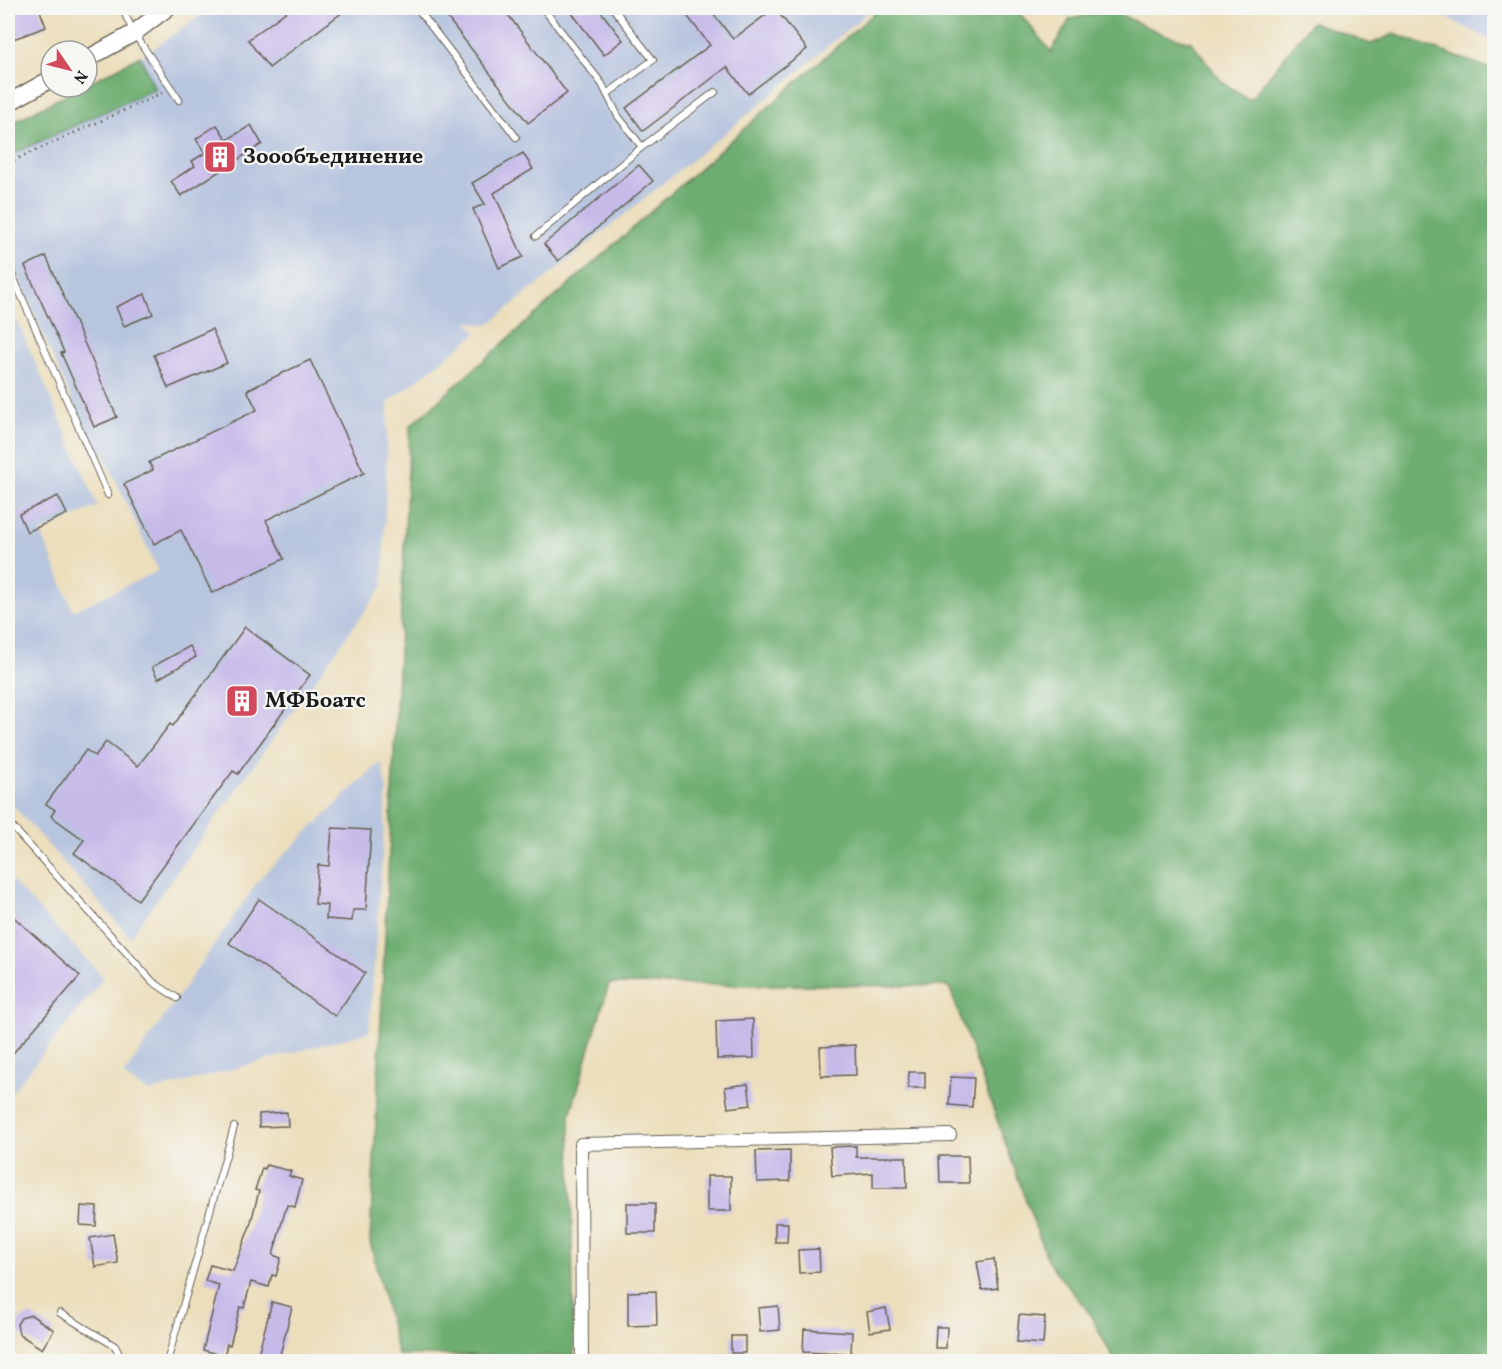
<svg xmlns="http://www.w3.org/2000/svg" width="1502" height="1369" font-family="Vollkorn,serif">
  <rect width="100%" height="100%" fill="#f6f6f2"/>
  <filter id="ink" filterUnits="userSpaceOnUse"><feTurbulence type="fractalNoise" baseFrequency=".0167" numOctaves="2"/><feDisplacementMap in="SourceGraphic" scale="12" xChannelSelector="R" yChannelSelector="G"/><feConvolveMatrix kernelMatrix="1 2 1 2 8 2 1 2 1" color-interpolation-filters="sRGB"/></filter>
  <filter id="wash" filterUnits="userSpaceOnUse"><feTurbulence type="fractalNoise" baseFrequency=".008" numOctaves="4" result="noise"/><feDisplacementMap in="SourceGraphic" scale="24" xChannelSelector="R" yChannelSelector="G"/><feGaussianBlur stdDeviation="1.35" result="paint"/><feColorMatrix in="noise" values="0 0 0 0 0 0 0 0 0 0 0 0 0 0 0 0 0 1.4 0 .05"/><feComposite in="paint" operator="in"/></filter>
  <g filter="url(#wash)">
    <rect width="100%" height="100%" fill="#ecdebb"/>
    <!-- industrial -->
    <g fill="#b7c5de">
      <path d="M212,8h661l-122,104 -263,213 -20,-3 9,11 -89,70 -5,183 -253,351 -122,-137v-500l90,206 -57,26 32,79 85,-40 -56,-120 -7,2 -87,-198v-109l8,-3z"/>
      <path d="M1428,8h66v34z"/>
      <path d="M381,761l6,31 -18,240 -220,60 -26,-16 138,-199z"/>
      <path d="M8,877l96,101 -96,119z"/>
    </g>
    <!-- forest -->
    <g fill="#6eae71" stroke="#456546" stroke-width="1.5">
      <path d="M880,8h136l35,44 19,-33 40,-9 53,24 28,8 31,40 28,18 62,-78 59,22 23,-10 100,36v1291h-379l-27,-50 -40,-49 -99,-276 -340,-2 -39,131 4,241 -176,-1 -28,-113 40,-816z"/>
      <path d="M140,56l15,33 -147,67v-31l72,-38h7v-3z"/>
    </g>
    <g id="blocks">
      <!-- building -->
      <g fill="#c6bae9">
        <path d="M8,8h31l7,19 -38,14z"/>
        <path d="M291,8h57l-79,60 -21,-28z"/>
        <path d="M440,8h63l64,85 -39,30z"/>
        <path d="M568,8h30l25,32 -19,15z"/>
        <path d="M681,8h28l24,31 42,-31 32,41 -59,45 -21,-27 -84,64 -17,-23 84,-63z"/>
        <path d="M217,125l10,15 24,-15 11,19 -81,52 -10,-15 24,-15 -3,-5 13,-8 -9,-14z"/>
        <path d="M523,153l10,16 -39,24 29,64 -24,11 -26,-59 12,-5 -13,-21z"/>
        <path d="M639,165l14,16 -95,80 -14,-17z"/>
        <path d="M46,256l71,161 -23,10 -33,-74 3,-1 -39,-86z"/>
        <path d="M145,294l8,20 -29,12 -8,-19z"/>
        <path d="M212,329l15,34 -59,25 -14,-33z"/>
        <path d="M310,360l54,113 -98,47 18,39 -72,34 -31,-63 -27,14 -30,-60 29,-14 -4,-8 108,-52 -10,-20z"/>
        <path d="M58,496l9,18 -40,18 -8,-18z"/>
        <path d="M245,627l65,48 -72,99 -5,-3 -95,129 -64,-47 10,-13 -33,-24 4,-6 -9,-6 40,-54 9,6 11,-14 32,24 32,-42 3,2z"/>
        <path d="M190,646l6,11 -38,22 -6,-12z"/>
        <path d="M332,828l39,2 -5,80h-13l-1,11 -26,-2 1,-14 -12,-1 3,-39 11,1z"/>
        <path d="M259,899l106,74 -30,43 -106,-73z"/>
        <path d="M8,912l72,64 -72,83z"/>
        <path d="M753,1019l1,39 -37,1 -1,-38z"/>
        <path d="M855,1045l1,30 -35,1 -1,-29z"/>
        <path d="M909,1072h16v16h-17z"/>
        <path d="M951,1077l23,1 -2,29 -23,-2z"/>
        <path d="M748,1084l3,21 -23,3 -3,-21z"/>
        <path d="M287,1112l1,14 -29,1v-13z"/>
        <path d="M856,1146v11h50l1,31h-34v-15l-41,3 -2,-29z"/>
        <path d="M790,1150v31l-33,1 -1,-31z"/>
        <path d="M939,1156h29l1,27h-29z"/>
        <path d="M266,1165l25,6 -2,5 13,4 -7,27 -8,-2 -5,17 -9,33 8,3 -5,18 -4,-1 -3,12 -18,-5 -7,26 -4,-1 -10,38 -3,-1 -3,12 -21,-6 16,-65 -14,-4 5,-16 23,6 17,-45 9,-35 -4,-1 7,-22 3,1z"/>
        <rect x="707" y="1176" width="24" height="35"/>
        <rect x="627" y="1203" width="28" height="30"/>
        <path d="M81,1206l16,1 -1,19 -16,-1z"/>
        <path d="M775,1223h13l-1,19h-12z"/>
        <path d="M113,1234l5,29 -23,4 -5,-29z"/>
        <path d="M819,1249l1,23 -21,1 -1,-23z"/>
        <path d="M994,1259l4,29 -16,2 -5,-28z"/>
        <path d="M656,1291l1,34 -29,1v-34z"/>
        <path d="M272,1302l20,5 -10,40 -4,15h-22z"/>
        <path d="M778,1306l2,24 -20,2 -2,-24z"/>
        <path d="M886,1308l4,21 -20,3 -3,-20z"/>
        <path d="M31,1315l23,15 -12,19 -23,-15 -2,-10 4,-6z"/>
        <path d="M1019,1315l26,2 -2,27 -26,-2z"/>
        <path d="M936,1327h11l-1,21h-11z"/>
        <path d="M804,1329l48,3 -1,22 -48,-2z"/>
        <rect x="731" y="1336" width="14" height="17"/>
      </g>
    </g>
  </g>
  <g filter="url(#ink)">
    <use href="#blocks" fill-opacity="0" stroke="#656054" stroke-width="1.5"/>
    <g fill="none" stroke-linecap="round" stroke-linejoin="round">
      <!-- lane casing -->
      <g stroke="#656054" stroke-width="8">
        <g id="lane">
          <path d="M122,8l12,25 45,67"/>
          <path d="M417,8l99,129"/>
          <path d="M543,8l59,76 16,32 24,31 73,-55"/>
          <path d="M607,94l46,-34 -40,-52"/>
          <path d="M536,236l106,-89"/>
          <path d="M8,265l100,230"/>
          <path d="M8,822l145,160 24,16"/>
          <path d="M60,1313l55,33 8,16"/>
          <path d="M167,1362l67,-235"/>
        </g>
      </g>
      <!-- street casing -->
      <g stroke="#656054" stroke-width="14">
        <path id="street" d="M582,1362l-1,-218 369,-9"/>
      </g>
      <!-- secondary casing -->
      <g stroke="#656054" stroke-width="19">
        <g id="secondary">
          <path d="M87,59l47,-26 33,-25"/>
          <path d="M8,103l43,-24"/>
        </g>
      </g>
      <!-- path -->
      <path stroke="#656054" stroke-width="3" stroke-dasharray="1.5 4.5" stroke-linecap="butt" d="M8,163l154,-70"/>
      <!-- lane -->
      <use href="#lane" stroke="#fff" stroke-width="6"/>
      <!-- street -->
      <use href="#street" stroke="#fff" stroke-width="12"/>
      <!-- secondary -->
      <use href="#secondary" stroke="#fff" stroke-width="16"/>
    </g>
  </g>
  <!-- icons -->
  <defs>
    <g id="building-square" transform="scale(1.725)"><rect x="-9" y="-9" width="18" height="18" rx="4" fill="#d1495b" stroke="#f6f6f2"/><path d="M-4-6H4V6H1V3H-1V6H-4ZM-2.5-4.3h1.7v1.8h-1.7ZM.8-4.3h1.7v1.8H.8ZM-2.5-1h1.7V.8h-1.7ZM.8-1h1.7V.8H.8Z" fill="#fff"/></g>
  </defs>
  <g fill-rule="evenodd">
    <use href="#building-square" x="220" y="157"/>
    <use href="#building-square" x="242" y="701"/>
  </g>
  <g text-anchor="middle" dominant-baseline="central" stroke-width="4.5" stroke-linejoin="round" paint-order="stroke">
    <!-- poi labels -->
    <g font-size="22" font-weight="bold" fill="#1c1c1c" stroke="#f6f6f2" text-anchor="start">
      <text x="243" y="157">Зоообъединение</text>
      <text x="265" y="701">МФБоатс</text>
    </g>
  </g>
  <!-- margin -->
  <rect width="1502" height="1369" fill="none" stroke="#f6f6f2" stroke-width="30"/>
  <!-- north arrow -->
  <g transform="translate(69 69) rotate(125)"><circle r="28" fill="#f6f6f2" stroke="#9f9f9c" stroke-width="1.5"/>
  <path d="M0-4.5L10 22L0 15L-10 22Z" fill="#d1495b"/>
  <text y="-9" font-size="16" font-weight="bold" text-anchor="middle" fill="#1c1c1c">N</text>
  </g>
</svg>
